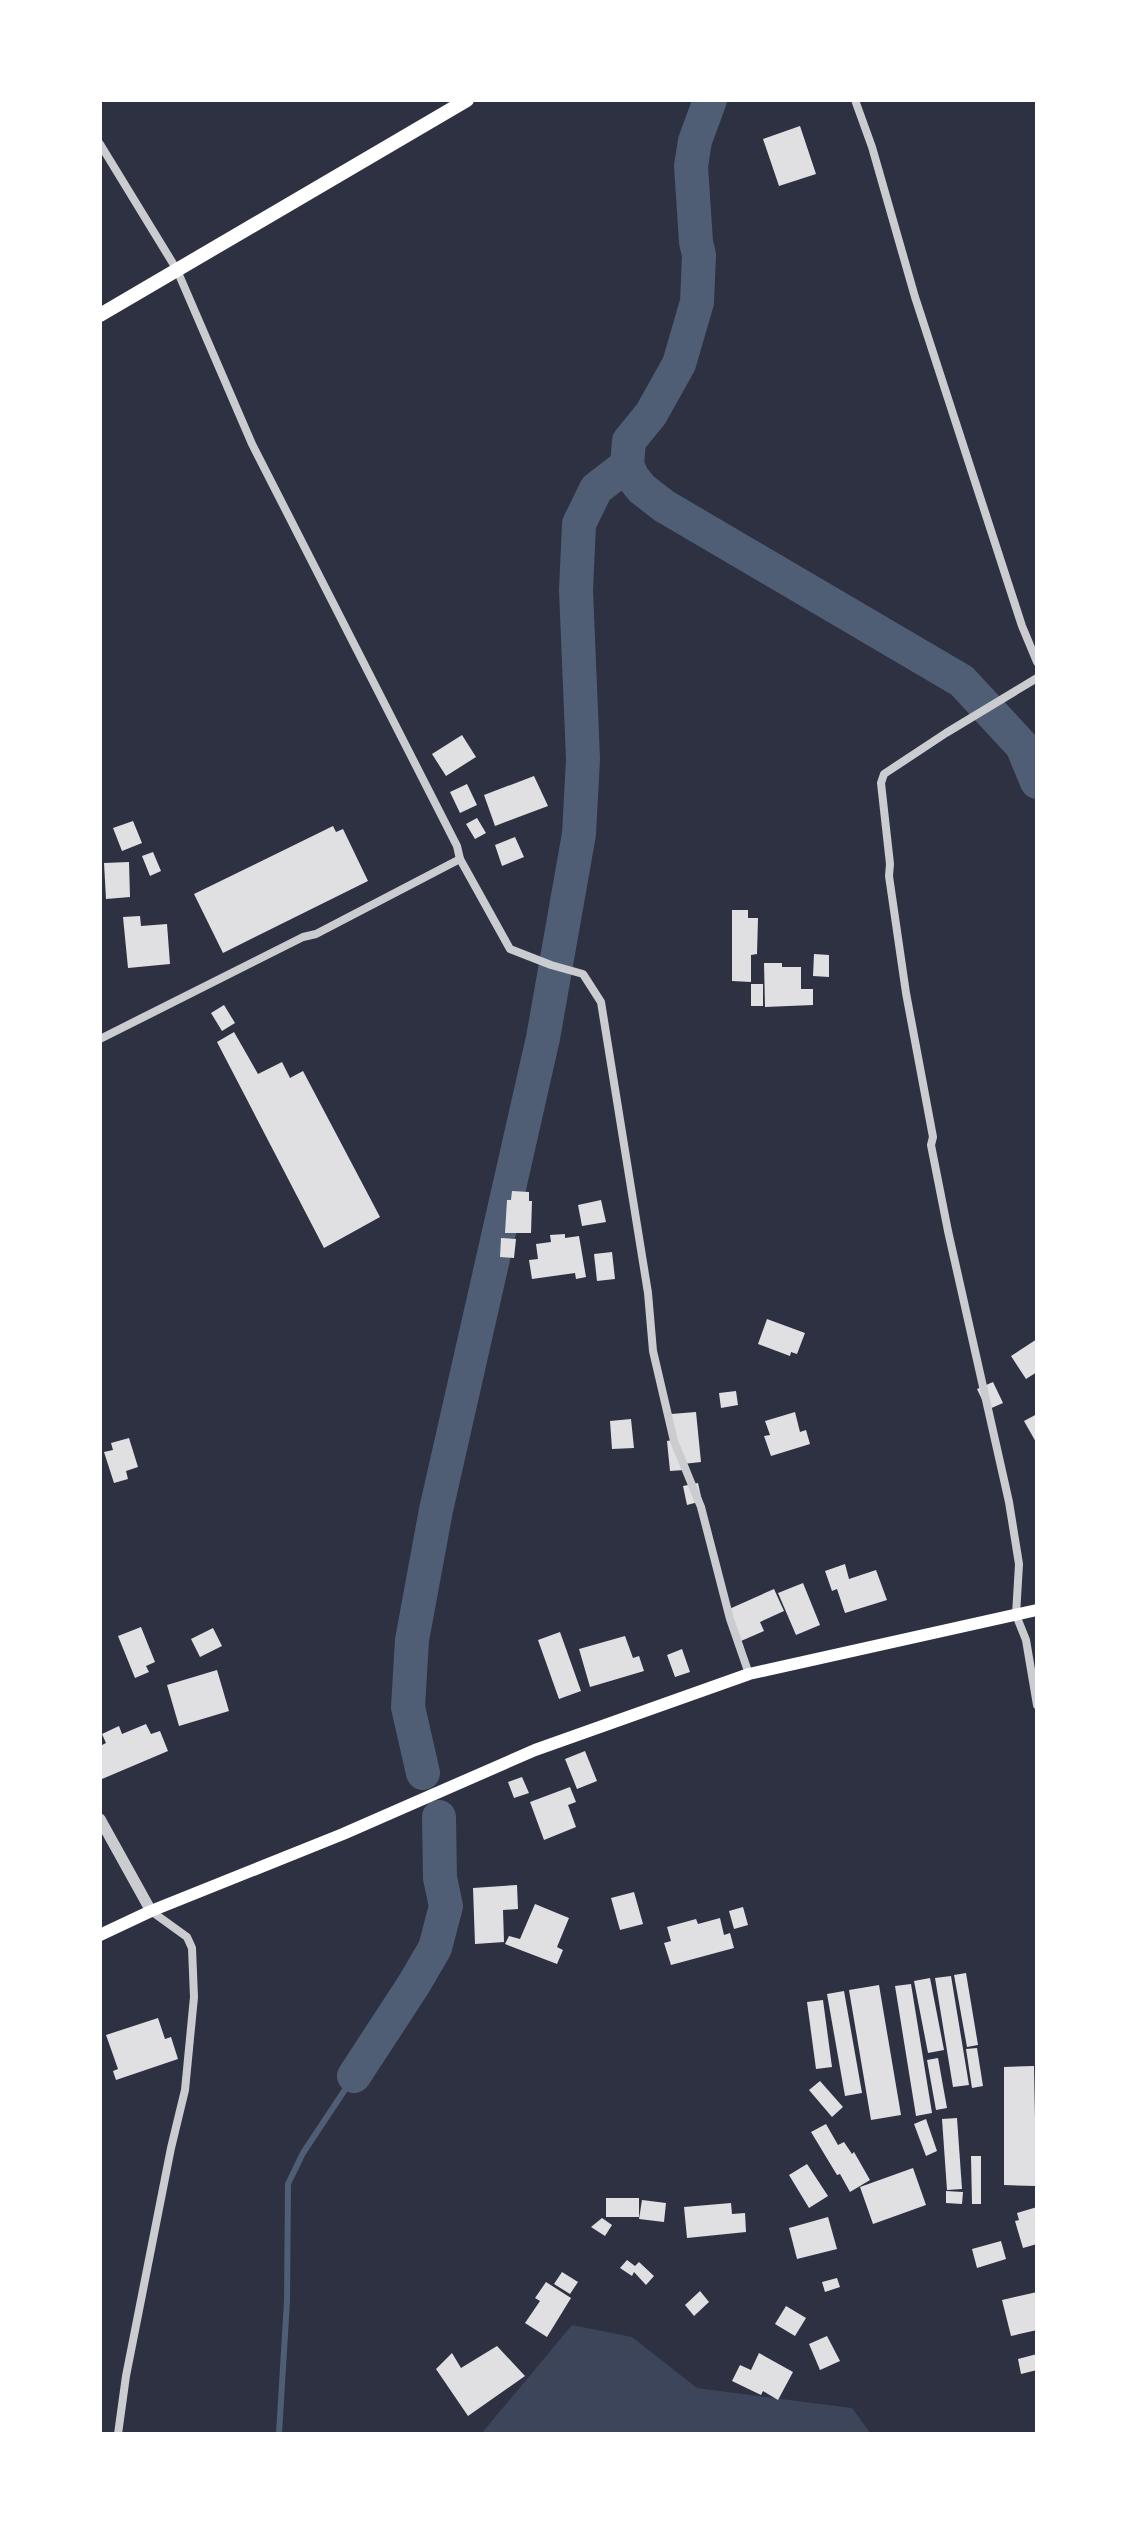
<svg xmlns="http://www.w3.org/2000/svg" width="1137" height="2534" font-family="Jost,sans-serif">
  <rect width="100%" height="100%" fill="#2d3142"/>
  <!-- green -->
  <path fill="#3c4559" d="M572,2325l60,12 65,51 155,20 19,26h-390z"/>
  <g fill="none" stroke-linecap="round" stroke-linejoin="round">
    <!-- stream -->
    <path stroke="#4f5d75" stroke-width="6" d="M279,2434l8,-133 1,-117 15,-31 51,-77"/>
    <!-- river -->
    <g stroke="#4f5d75" stroke-width="34">
      <path d="M710,100l-15,41 -4,25 5,76 3,13 -2,47 -18,62 -28,50 -22,27 -2,24 6,13 9,11 22,17 298,175 60,65 15,36"/>
      <path d="M423,1773l-15,-66 4,-67 24,-130 107,-472 36,-204 4,-75 -7,-169 3,-66 17,-35 31,-24"/>
      <path d="M354,2076l60,-92 21,-36 11,-42 -6,-28 -1,-61"/>
    </g>
  </g>
  <!-- building -->
  <g fill="#e0e0e3">
    <path d="M800,126l16,48 -37,12 -16,-47z"/>
    <path d="M462,735l14,22 -30,19 -14,-22z"/>
    <path d="M534,776l14,30 -53,20 -11,-31z"/>
    <path d="M467,784l10,21 -17,8 -10,-21z"/>
    <path d="M477,818l9,15 -11,6 -9,-15z"/>
    <path d="M133,821l9,22 -20,8 -9,-23z"/>
    <path d="M333,826l3,6 7,-3 25,52 -145,72 -29,-59z"/>
    <path d="M515,837l9,20 -22,9 -7,-21z"/>
    <path d="M153,852l8,19 -11,5 -8,-20z"/>
    <path d="M129,862l1,35 -24,2 -2,-36z"/>
    <path d="M732,910h16v8h10l-1,36 -6,1v27l-19,-1z"/>
    <path d="M140,916l1,10 26,-2 3,40 -42,4 -5,-51z"/>
    <path d="M814,954l15,1v22l-16,-1z"/>
    <path d="M764,963h18v4h19v22h12v16l-48,2z"/>
    <rect x="751" y="984" width="12" height="22"/>
    <path d="M224,1005l11,18 -13,8 -11,-18z"/>
    <path d="M234,1032l24,42 24,-12 8,16 13,-7 77,146 -56,31 -107,-206z"/>
    <path d="M512,1191l17,1v9h3l-1,32h-26l2,-33h4z"/>
    <path d="M601,1200l5,22 -24,4 -4,-21z"/>
    <path d="M565,1234v4l14,-2 7,41 -10,2 -1,-6 -43,6 -3,-19 9,-1 -2,-15 15,-2 -1,-7z"/>
    <path d="M501,1238l15,1 -2,19 -14,-1z"/>
    <path d="M612,1252l3,27 -18,2 -3,-27z"/>
    <path d="M767,1319l38,14 -8,21 -6,-2 -1,4 -32,-12z"/>
    <path d="M1037,1339v33l-11,7 -15,-23z"/>
    <path d="M993,1382l10,21 -16,7 -10,-21z"/>
    <path d="M736,1391l2,14 -17,3 -2,-15z"/>
    <path d="M696,1412l5,50 -18,2 1,6 -14,1 -3,-30 6,-1 -2,-26z"/>
    <path d="M795,1412l5,20 6,-2 4,14 -39,12 -7,-20 6,-1 -5,-14z"/>
    <path d="M1037,1414v30l-13,-23z"/>
    <path d="M631,1419l3,29 -22,1 -2,-28z"/>
    <path d="M129,1438l9,29 -12,4 2,8 -14,4 -10,-31 9,-2 -2,-7z"/>
    <path d="M698,1483l4,18 -15,4 -4,-19z"/>
    <path d="M845,1564l4,15 27,-9 11,30 -42,13 -8,-24 -5,2 -7,-20z"/>
    <path d="M803,1583l17,42 -24,10 -18,-42z"/>
    <path d="M774,1589l10,22 -24,11 4,9 -23,10 -14,-31z"/>
    <path d="M141,1627l14,35 -9,4 3,6 -14,6 -17,-42z"/>
    <path d="M213,1628l9,18 -22,11 -9,-18z"/>
    <path d="M560,1632l21,59 -22,8 -21,-59z"/>
    <path d="M625,1636l8,22 6,-2 5,15 -54,16 -11,-38z"/>
    <path d="M682,1649l8,23 -15,5 -8,-22z"/>
    <path d="M217,1670l12,41 -50,15 -12,-41z"/>
    <path d="M146,1724l5,10 9,-3 8,20 -66,28 -2,-33 6,-3 -4,-9 17,-8 3,8z"/>
    <path d="M585,1751l12,30 -20,8 -12,-30z"/>
    <path d="M522,1777l7,16 -15,5 -6,-16z"/>
    <path d="M570,1787l6,15 -8,3 8,22 -32,13 -14,-38z"/>
    <path d="M517,1885l1,24 -15,1 1,32 -29,2 -2,-56z"/>
    <path d="M634,1892l9,32 -23,6 -9,-32z"/>
    <path d="M535,1904l34,14 -12,29 6,3 -6,14 -52,-20 4,-8 11,3z"/>
    <path d="M743,1907l5,18 -14,4 -5,-18z"/>
    <path d="M720,1918l4,17 6,-2 4,15 -63,17 -7,-22 7,-2 -4,-14 29,-8 2,5z"/>
    <path d="M966,1973l12,72 -11,2 -13,-72z"/>
    <path d="M951,1976l18,109 -16,2 -18,-109z"/>
    <path d="M930,1978l14,72 -16,3 -14,-72z"/>
    <path d="M911,1984l21,129 -16,3 -21,-130z"/>
    <path d="M879,1985l22,130 -30,5 -22,-130z"/>
    <path d="M844,1991l18,102 -17,3 -18,-102z"/>
    <path d="M823,2000l9,67 -16,2 -9,-67z"/>
    <path d="M158,2018l7,21 6,-2 7,22 -62,21 -3,-9 5,-2 -12,-34z"/>
    <path d="M977,2048l6,38 -11,2 -6,-39z"/>
    <path d="M938,2058l9,50 -11,2 -9,-50z"/>
    <path d="M1034,2066l1,53h2l-1,67 -32,-1v-118z"/>
    <path d="M820,2081l23,26 -11,10 -23,-27z"/>
    <path d="M957,2118l5,71 -15,1 -5,-71z"/>
    <path d="M926,2119l11,32 -11,5 -12,-32z"/>
    <path d="M826,2124l12,21 6,-3 8,12 2,-2 16,28 -20,12 -10,-18 -3,1 -26,-43z"/>
    <path d="M971,2156h10v48h-9z"/>
    <path d="M807,2164l21,32 -19,12 -20,-33z"/>
    <path d="M913,2168l13,37 -53,19 -13,-37z"/>
    <path d="M946,2191l17,1 -1,12 -16,-1z"/>
    <rect x="606" y="2198" width="33" height="19"/>
    <path d="M642,2200l24,3 -2,19 -25,-3z"/>
    <path d="M731,2203l1,11 13,-1 1,19 -59,6 -3,-31z"/>
    <path d="M1037,2207v37l-14,4 -8,-27 4,-1 -2,-7z"/>
    <path d="M828,2217l9,32 -40,10 -8,-31z"/>
    <path d="M602,2218l10,7 -7,11 -14,-9z"/>
    <path d="M1001,2241l5,18 -29,9 -5,-19z"/>
    <path d="M627,2260l8,6 4,-4 15,14 -8,9 -12,-13 -2,4 -12,-8z"/>
    <path d="M562,2272l16,10 -8,12 -16,-10z"/>
    <path d="M837,2278l3,9 -15,5 -3,-10z"/>
    <path d="M546,2282l25,16 -24,39 -22,-14 15,-22 -5,-3z"/>
    <path d="M700,2291l9,11 -15,14 -9,-11z"/>
    <path d="M1037,2292v38l-26,6 -9,-36z"/>
    <path d="M786,2306l20,12 -11,18 -20,-12z"/>
    <path d="M827,2336l13,25 -20,9 -11,-26z"/>
    <path d="M497,2346l28,30 -57,40 -32,-47 16,-16 9,15z"/>
    <path d="M759,2353l34,19 -15,28 -15,-9 -2,4 -29,-14 8,-16 11,5z"/>
    <path d="M1037,2354v16l-16,4 -3,-15z"/>
  </g>
  <g fill="none" stroke-linecap="round" stroke-linejoin="round">
    <!-- minor -->
    <g stroke="#caccd0" stroke-width="8">
      <path d="M855,100l17,47 43,150 107,329 15,36"/>
      <path d="M100,144l77,126 75,174 205,402 3,13 50,90 41,16 32,9 18,28 47,291 5,58 21,90 27,66 29,112 19,55"/>
      <path d="M1037,678l-91,55 -62,41 -3,9 9,81 -1,12 17,117 27,144 -2,8 17,86 61,271 10,62 -3,51 10,25 11,65"/>
      <path d="M100,1039l203,-102 13,-3 144,-75"/>
      <path d="M118,2434l8,-58 45,-228 14,-58 9,-93 -2,-49 -5,-11 -36,-26"/>
    </g>
    <!-- tertiary -->
    <path stroke="#caccd0" stroke-width="11" d="M100,1819l51,92"/>
    <!-- secondary -->
    <path stroke="#fff" stroke-width="12" d="M100,1935l51,-24 192,-77 192,-84 214,-76 288,-64"/>
    <!-- primary -->
    <path stroke="#fff" stroke-width="14" d="M100,315l367,-215"/>
  </g>
  <!-- border -->
  <rect width="1137" height="2534" fill="none" stroke="#ffffff" stroke-width="204"/>
</svg>
